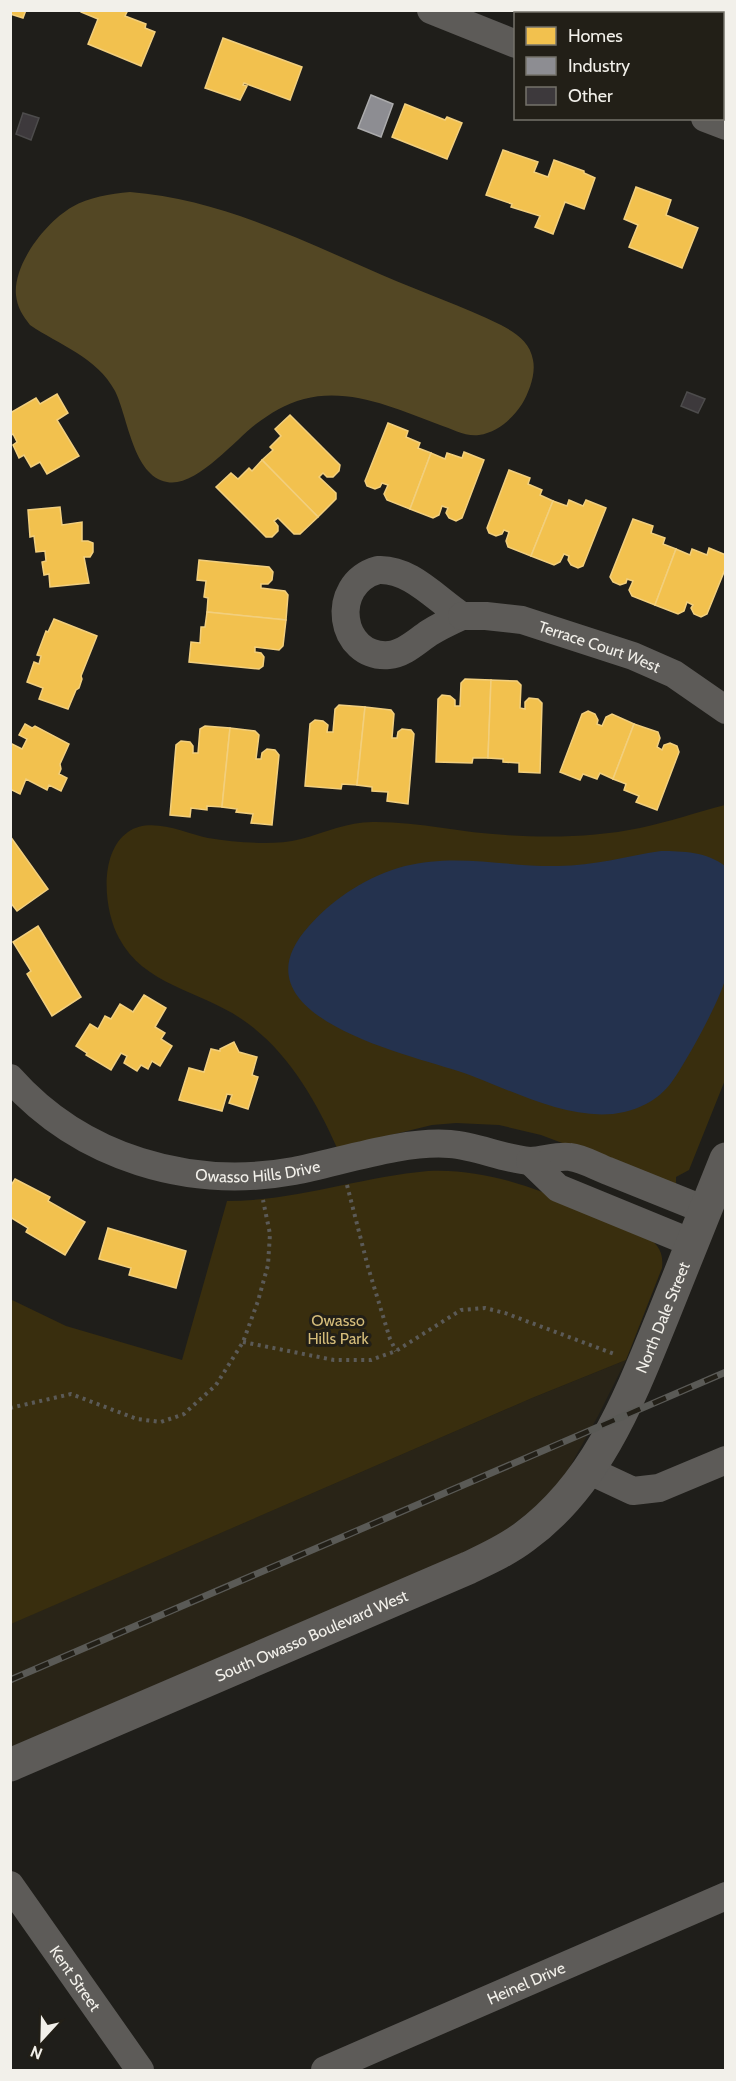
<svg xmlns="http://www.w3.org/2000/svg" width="736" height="2081" font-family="Cabin,sans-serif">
  <rect width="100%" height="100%" fill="#1f1e1a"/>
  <!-- built -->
  <path fill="#292417" d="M626,1360l-28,56 -31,56 -26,31 -36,28 -30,17 -464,199 -1,-123 522,-226z"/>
  <!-- green -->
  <g fill="#392e0e">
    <path d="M725,805v275l-36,90 -13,7v9l-135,-51 -42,-10 -43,-2 -24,2 -95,23c-21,-48 -50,-98 -94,-128 -41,-29 -99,-34 -124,-82 -15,-27 -21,-85 9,-106 23,-16 56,1 80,6 19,3 38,5 57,5 12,0 24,-1 36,-4 26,-7 48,-18 75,-17 44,0 87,11 130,13 44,3 91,2 134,-7 29,-6 57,-16 85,-23z"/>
    <path d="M428,1171c76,-4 147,35 215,63 14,9 21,17 19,34l-36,92 -94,38 -521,226 -1,-325 56,27 116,34 45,-159c69,0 133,-24 201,-30z"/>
  </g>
  <!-- forest -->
  <path fill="#534724" d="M130,192c90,7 171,48 252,83 39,17 80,31 119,50 15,8 29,17 32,35 3,14 -4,32 -11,44 -10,15 -24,28 -43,31 -13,2 -27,-6 -39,-10 -43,-16 -90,-38 -136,-26 -19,5 -33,14 -48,25 -22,17 -61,64 -89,58 -34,-6 -39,-65 -52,-91 -18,-34 -56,-46 -85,-66 -7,-9 -13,-18 -14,-30 -3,-31 30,-73 56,-88 17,-10 38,-13 58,-15z"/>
  <!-- water -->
  <path fill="#24324e" d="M661,851c22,0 46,1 64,15 1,36 4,74 1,109 -2,19 -42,91 -55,108 -6,8 -15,16 -25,21 -58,31 -133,-15 -188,-33 -56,-18 -229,-57 -149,-145 26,-29 59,-50 96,-60 53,-13 101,1 153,0 36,0 68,-10 103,-15z"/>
  <!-- homes -->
  <g fill="#f2c14e" stroke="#f2cf7d" stroke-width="1.5">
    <path d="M10,10h16l-3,8 -13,-4z"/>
    <path d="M81,10h47l-3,6 21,8 -1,4 10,4 -14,34 -53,-22 10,-25 -17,-7z"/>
    <path d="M622,10h39l-1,4h-32z"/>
    <path d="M223,38l79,29 -12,33 -46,-17 -1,2 4,1 -7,14 -35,-12z"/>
    <path d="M405,104l40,16 2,-3 15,6 -15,36 -55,-22z"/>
    <path d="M503,150l35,12 -4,10 14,5 6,-17 30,11v2l11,5 -11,31 -19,-7 -12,32 -18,-7 5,-11 -29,-9 1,-3 -26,-9z"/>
    <path d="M636,187l35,13 -5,15 32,13 -16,40 -53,-21 9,-22 -14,-6z"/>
    <path d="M57,394l11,19 -11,7 22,36 -32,18 -7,-12 -9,5 -7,-12 -5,3 -6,-13 4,-3 -4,-8 -3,2v-27l2,3 24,-14 4,6z"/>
    <path d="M290,415l50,50 -1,6 -6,6h-6l-4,-4 -4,4 17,16v6l-18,18 -56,-57 11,-10 -3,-3 11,-11 -6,-7z"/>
    <path d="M388,423l20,8 -2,6 14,6 -2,5 13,5 -21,56 -23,-9 -3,-6 4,-9 -6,-2 -2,4 -5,2 -8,-3 -2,-5z"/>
    <path d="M464,452l20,8 -22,58 -6,3 -7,-3 -3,-5 2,-5 -6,-2 -3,9 -6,3 -23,-9 21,-56 14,6 2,-6 15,5z"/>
    <path d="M262,460l56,57 -18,17h-6l-16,-16 -4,3 4,5v5l-6,6h-6l-50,-50 15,-14 7,6 11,-11 3,3z"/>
    <path d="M509,470l21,8 -2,6 14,6 -2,5 13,6 -22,55 -23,-9 -2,-6 3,-9 -5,-2 -2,4 -6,2 -7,-3 -2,-5z"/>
    <path d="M569,500l14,6 3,-6 20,8 -23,58 -5,2 -7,-3 -3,-5 1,-4 -5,-2 -4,8 -6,3 -23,-9 22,-55 14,5z"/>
    <path d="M60,507l2,18 20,-3v19h6l5,2v9l-3,5h-6l5,26 -39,4 -1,-13 -5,1 -2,-13 4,-1 -1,-10 -9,1 -2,-16 -4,1 -2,-27z"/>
    <path d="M633,519l20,7 -2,7 14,5 -2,6 13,5 -21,56 -23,-9 -3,-6 4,-9 -6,-2 -1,4 -6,2 -7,-3 -3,-5z"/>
    <path d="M709,548l17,7v12l-19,47 -6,3 -7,-3 -3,-6 2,-3 -6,-3 -3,9 -6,3 -23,-9 21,-56 14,6 2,-6 15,6z"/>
    <path d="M199,560l70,7 4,5 -1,8 -4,4h-7v4l24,3 3,4 -2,25 -79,-8 1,-14 -4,-1 2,-16 -9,-1z"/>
    <path d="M207,612l79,8 -3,26 -4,4 -24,-3v5l6,1 3,4 -1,9 -4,3 -70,-7 2,-20 9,1 1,-16h4z"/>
    <path d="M54,619l43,17 -16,40 1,3 -3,9 -3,2 -8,19 -29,-10 4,-11 -16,-6 7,-20 5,2 2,-8 -4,-1 9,-24 2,1z"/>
    <path d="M465,679l26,1 -3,78h-15l-1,5 -36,-1 2,-63 4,-4 8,1 5,4v6h5l1,-23z"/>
    <path d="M491,680l26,1 4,4 -1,23 5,1v-7l4,-4 9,1 4,4 -2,70 -21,-1v-9l-16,-1v-3l-15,-1z"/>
    <path d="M339,705l26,2 -8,78 -15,-1 -1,5 -36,-3 5,-62 5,-4 8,1 5,4 -1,7h6l2,-23z"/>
    <path d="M365,707l26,3 3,4 -2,24h5l1,-6 4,-3 9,1 3,4 -6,70 -21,-3 1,-9 -16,-1v-4l-15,-2z"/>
    <path d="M588,711l7,3 3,6 -1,4 5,2 4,-9 6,-3 22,10 -21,55 -13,-6 -3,6 -14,-5 -3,6 -20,-8 22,-58z"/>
    <path d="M25,724l7,4 3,-2 34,18 -9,20 1,5 -2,5 8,4 -6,13 -12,-6 -2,5 -21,-11 -6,15 -10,-5v-46l12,6 5,-10 -8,-4z"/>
    <path d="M634,724l24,8 2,6 -3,9 5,3 2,-5 6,-2 7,3 2,6 -22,58 -21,-8 3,-6 -15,-6 2,-6 -13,-5z"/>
    <path d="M205,726l25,2 -8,79 -15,-1v4l-16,-2 -1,9 -20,-2 6,-70 5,-4 9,1 3,4v7h5l2,-24z"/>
    <path d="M230,728l25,3 4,4 -3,24h5l1,-6 5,-4 8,1 4,5 -7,70 -21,-2 2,-9 -17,-2 1,-3 -15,-2z"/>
    <path d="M10,836l38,53 -31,22 -7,-9z"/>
    <path d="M38,926l43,71 -29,19 -25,-42 4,-3 -18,-29z"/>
    <path d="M144,995l22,13 -11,19 10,6 -4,6 11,7 -12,20 -8,-5 -4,8 -7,-4 -4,6 -13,-8 3,-7 -6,-3 -10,17 -25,-15 1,-2 -11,-7 14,-22 8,5 7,-13 6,3 9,-15 13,8z"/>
    <path d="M234,1042l5,10 18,5 -5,18 6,2 -10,32 -19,-6 3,-8 -5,-1 -5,17 -43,-11 10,-32 15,4 7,-23 9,2v-2z"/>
    <path d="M15,1179l35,18 -2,4 37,21 -20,33 -39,-23 2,-4 -18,-11v-30z"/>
    <path d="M108,1228l78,23 -10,37 -47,-13 2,-7 -32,-9z"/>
  </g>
  <!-- industry -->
  <path fill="#8d8d92" stroke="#ababac" stroke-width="1.5" d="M371,95l22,9 -12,33 -23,-9z"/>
  <!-- building -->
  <g fill="#3d393c" stroke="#4d4c4c" stroke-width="1.5">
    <path d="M23,113l16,5 -8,22 -15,-6z"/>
    <path d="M687,392l18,7 -7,14 -17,-7z"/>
  </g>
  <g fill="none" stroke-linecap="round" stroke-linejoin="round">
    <!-- path -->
    <g stroke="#5b5a57" stroke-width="4" stroke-dasharray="3 4.5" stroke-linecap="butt">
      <path d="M347,1185l21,82 22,72 6,12"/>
      <path d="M243,1342l91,18h37l25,-9 65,-41 24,-2 20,5 112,42"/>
      <path d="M10,1408l61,-14 66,25 24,3 23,-8 32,-29 27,-43 15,-41 10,-36 2,-31 -7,-34"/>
    </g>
    <!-- minor -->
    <g stroke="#5d5b58" stroke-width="28">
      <path d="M431,10l85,34"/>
      <path d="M722,22l4,-8"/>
      <path d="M705,118l21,8"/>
      <path d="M378,570c32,-2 58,29 84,46 -11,5 -22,10 -33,17 -12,8 -25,21 -40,22 -50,4 -61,-71 -11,-85z"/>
      <path id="s1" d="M462,616h24l36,4 111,36 41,18 52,36"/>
      <path id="s2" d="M10,1078c71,80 180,112 284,93 46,-9 110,-31 156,-27 27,2 53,15 80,17 13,0 27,-6 40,-4 12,1 27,10 38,14 32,13 65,26 97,39"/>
      <path d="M530,1161l28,27 134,55"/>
      <path d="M588,1470l45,21 26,-3 67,-28"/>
      <path id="s3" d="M10,1885l130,185"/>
      <path id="s4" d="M325,2070l401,-174"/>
    </g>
    <!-- tertiary -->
    <path stroke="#5d5b58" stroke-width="33" id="s5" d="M10,1765l458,-197c19,-9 39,-18 56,-31 73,-53 106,-140 139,-221 21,-52 42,-105 63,-157"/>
    <!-- rail casing -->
    <g stroke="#5a5a56" stroke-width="7">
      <path id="rail" d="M10,1680l716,-308"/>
    </g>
    <!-- rail -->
    <use href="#rail" stroke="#221f17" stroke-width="4.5" stroke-dasharray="14" stroke-linecap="butt"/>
  </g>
  <g text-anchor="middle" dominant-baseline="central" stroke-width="6" stroke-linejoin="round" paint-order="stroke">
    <!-- street labels -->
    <g font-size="16" fill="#f2f0ea" stroke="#221f17">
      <text stroke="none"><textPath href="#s1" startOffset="142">Terrace Court West</textPath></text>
      <text stroke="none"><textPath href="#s2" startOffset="276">Owasso Hills Drive</textPath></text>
      <text stroke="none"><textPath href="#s5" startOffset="826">North Dale Street</textPath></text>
      <text stroke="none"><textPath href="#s5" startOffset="328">South Owasso Boulevard West</textPath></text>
      <text stroke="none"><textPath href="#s3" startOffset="114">Kent Street</textPath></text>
      <text stroke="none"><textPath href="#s4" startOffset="219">Heinel Drive</textPath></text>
    </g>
    <!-- park labels -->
    <g font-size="16" fill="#d4bc7a" stroke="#221f17">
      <text x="338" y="1320">Owasso<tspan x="338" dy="18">Hills Park</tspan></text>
    </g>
  </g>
  <!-- border -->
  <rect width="736" height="2081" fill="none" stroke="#f2f0ea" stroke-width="24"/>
  <!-- legend -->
  <rect x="514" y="12" width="210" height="108" fill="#221f17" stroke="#75736b" stroke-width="1.5"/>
  <rect x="526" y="27" width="30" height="18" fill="#f2c14e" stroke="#75736b" stroke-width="1.5"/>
  <text x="568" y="42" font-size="18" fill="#f2f0ea">Homes</text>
  <rect x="526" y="57" width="30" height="18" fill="#8d8d92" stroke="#75736b" stroke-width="1.5"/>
  <text x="568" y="72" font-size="18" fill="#f2f0ea">Industry</text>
  <rect x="526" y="87" width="30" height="18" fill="#3d393c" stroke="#75736b" stroke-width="1.5"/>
  <text x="568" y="102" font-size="18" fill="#f2f0ea">Other</text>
  <!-- north arrow -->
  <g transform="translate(42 2039) rotate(202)" stroke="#221f17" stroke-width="4.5" paint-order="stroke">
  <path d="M0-4.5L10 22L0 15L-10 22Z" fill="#f2f0ea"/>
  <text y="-9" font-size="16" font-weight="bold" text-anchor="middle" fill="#f2f0ea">N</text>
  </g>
</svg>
